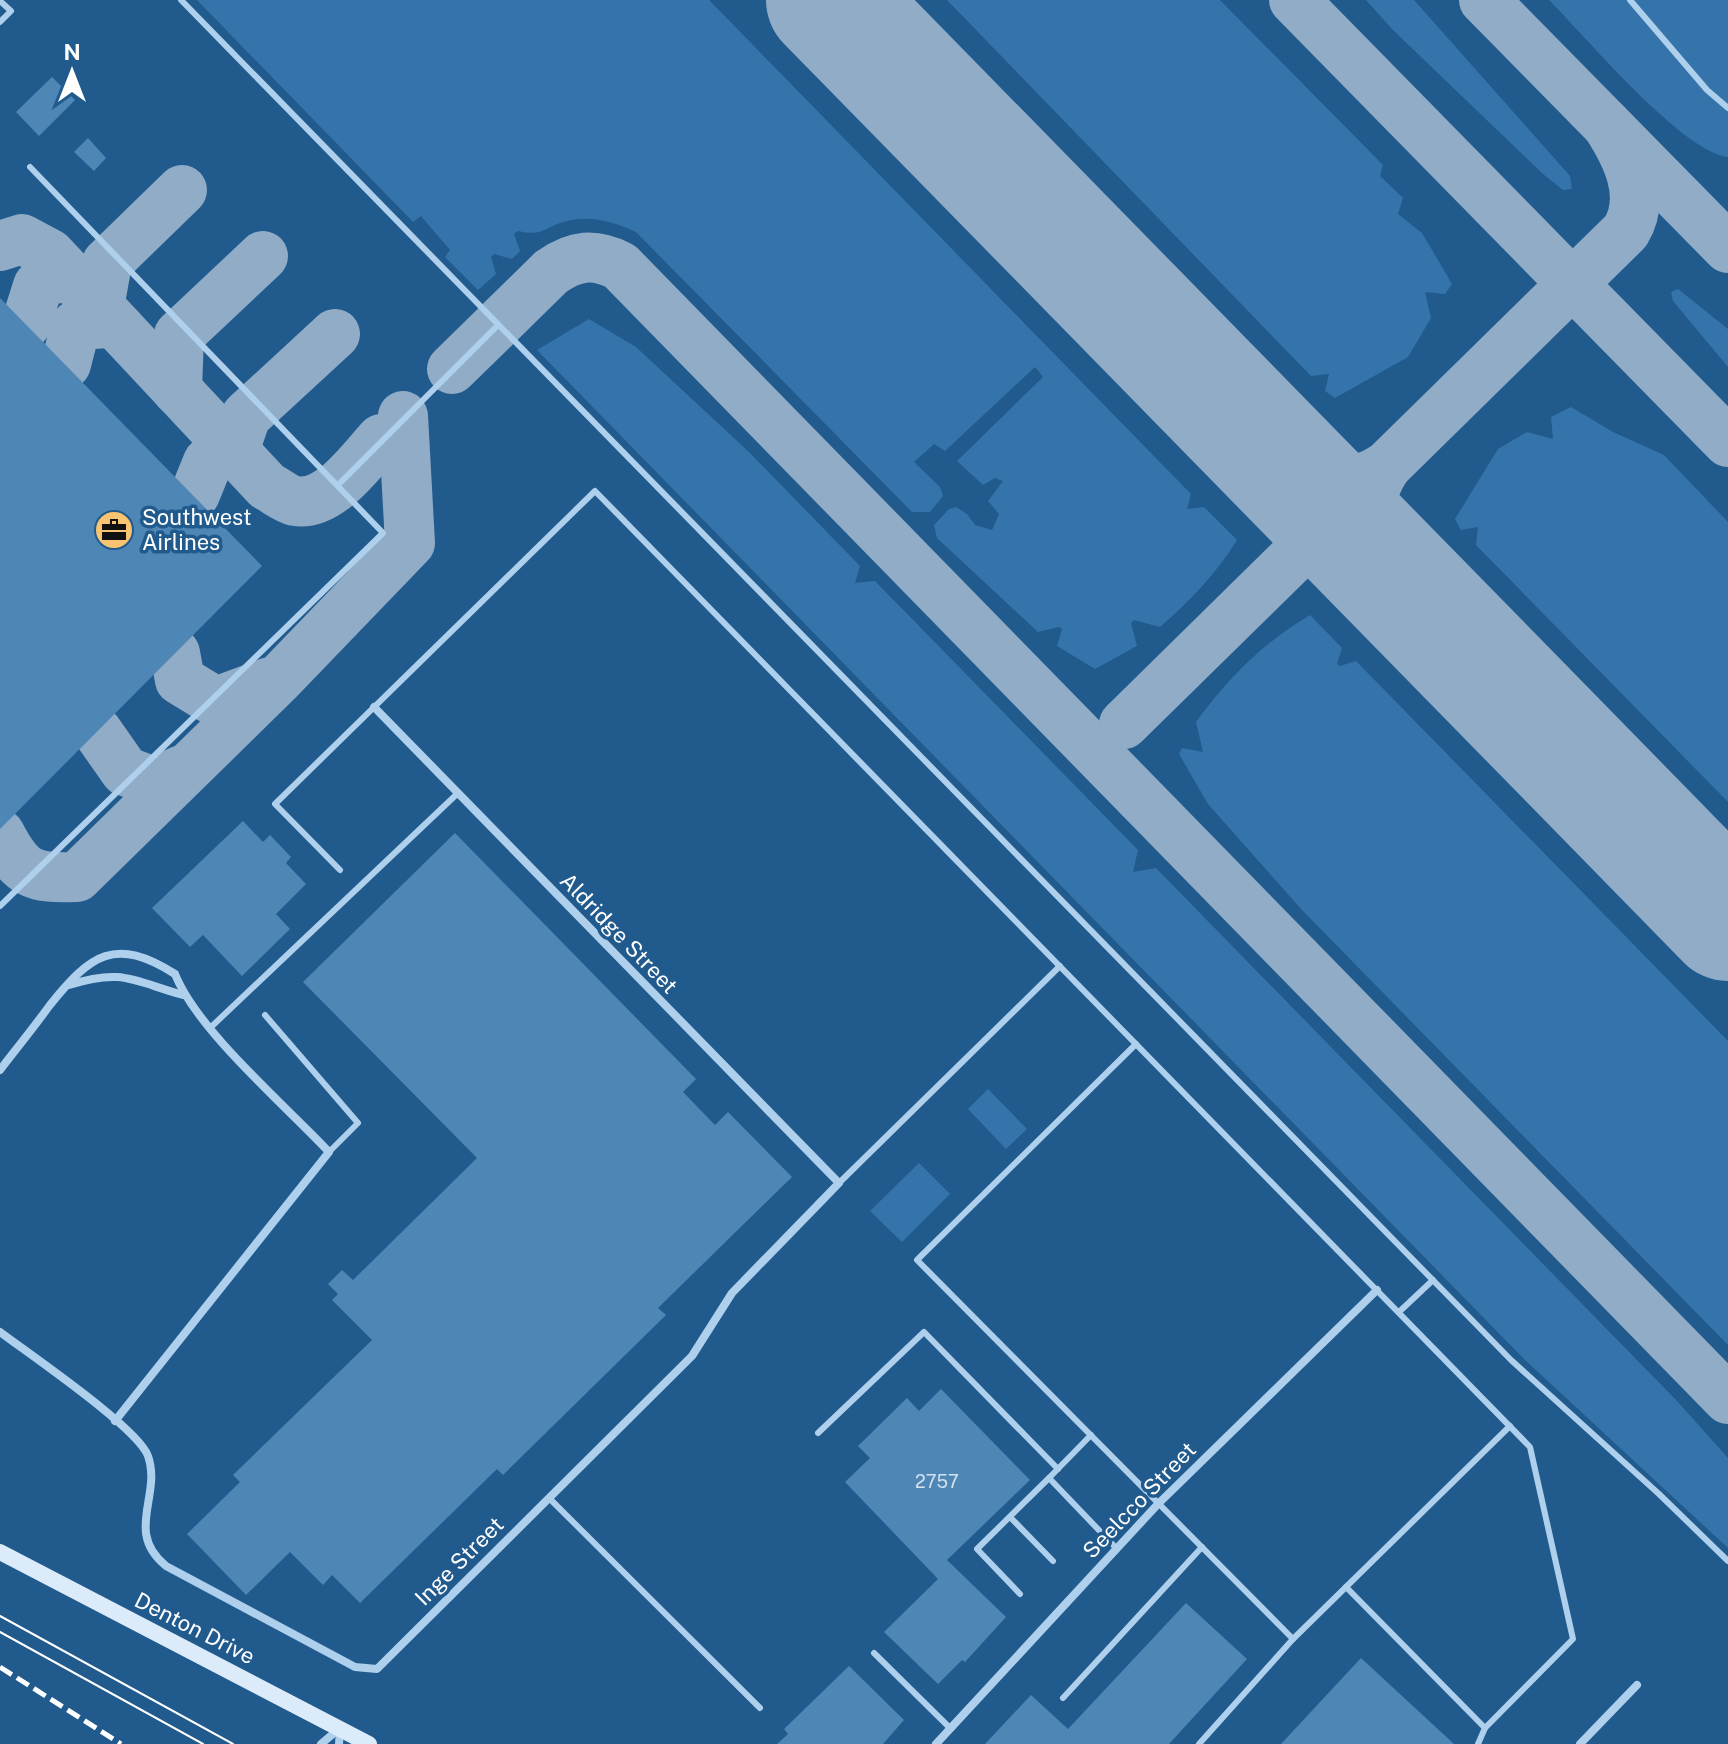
<svg xmlns="http://www.w3.org/2000/svg" width="1728" height="1744" font-family="'Public Sans',sans-serif">
  <rect width="100%" height="100%" fill="#215a8d"/>
  <!-- green -->
  <g fill="#3574aa">
    <path d="M197,0h512l482,494 -4,15 17,-2 33,33c-21,34 -47,61 -77,87l-26,-7 -3,3 6,23 -42,23 -38,-23 5,-17 -3,-2 -21,5 -101,-94 -3,-13 15,-16 7,-2 11,7 8,11 17,5 7,-16 -11,-13 15,-20 -8,-3 -12,7 -26,-24 86,-84 -8,-10 -90,84 -11,-7 -20,18 26,25 3,9 -13,16h-18l-276,-280c-22,-10 -45,-17 -69,-11 -23,6 -24,16 -49,10l-4,3 6,17 -8,8 -18,-5 -3,3 5,17 -18,16 -33,-33 5,-7 -29,-34 -8,6z"/>
    <path d="M947,0h273l163,165 -3,11 23,22 -5,16 24,19 30,51 -7,10 -20,-2 6,26 -23,39 -73,41 -10,-7 4,-17 -18,2z"/>
    <path d="M1366,0h48l156,176 2,13 -9,1 -20,-16 -151,-145z"/>
    <path d="M1549,0h179v157c-46,-5 -143,-121 -179,-157z"/>
    <path d="M1678,289l50,40v38l-55,-66 -2,-9z"/>
    <path d="M589,319l47,28 113,105 111,114 -5,17 20,-2 263,269 -5,22 23,-4 522,534 50,56v90l-204,-189 -987,-1009z"/>
    <path d="M1571,407l42,25 51,23 64,67v280l-252,-257 2,-18 -17,3 -6,-11 43,-70 29,-17 26,7 -2,-22z"/>
    <path d="M1310,615l32,33 -5,16 3,2 16,-5 372,380v304l-426,-435 -94,-106 -29,-50 3,-6 21,4 -7,-30c31,-43 68,-80 114,-107z"/>
    <path d="M988,1089l39,40 -21,20 -38,-40z"/>
    <path d="M919,1163l31,31 -48,48 -32,-31z"/>
  </g>
  <g fill="none" stroke-linecap="round" stroke-linejoin="round">
    <!-- taxiway -->
    <g stroke="#90acc6" stroke-width="50">
      <path d="M1294,0l434,442"/>
      <path d="M1484,0l244,248"/>
      <path d="M0,246l22,-7 28,15 217,232c8,4 19,13 28,15 34,6 66,-40 86,-62"/>
      <path d="M99,307l8,-44 75,-73"/>
      <path d="M26,324l12,-38 13,-7 20,-2"/>
      <path d="M66,364l10,-39 33,-2 10,5"/>
      <path d="M452,369l99,-97c24,-17 43,-19 69,-6l1108,1133"/>
      <path d="M177,390l2,-55 84,-79"/>
      <path d="M1288,469c27,21 70,16 97,-2"/>
      <path d="M195,494l13,-32 16,-13 10,2 12,-35 89,-82"/>
      <path d="M1378,561c-17,-30 -10,-66 8,-94"/>
      <path d="M175,653l5,27 36,22 54,-20"/>
      <path d="M1124,724l502,-493c21,-35 1,-75 -19,-106"/>
      <path d="M97,731l28,40 29,11 28,-12"/>
      <path d="M0,834c21,40 32,45 77,43l202,-198 131,-136 -7,-127"/>
    </g>
    <!-- runway -->
    <path stroke="#90acc6" stroke-width="124" d="M828,0l900,919"/>
  </g>
  <!-- building -->
  <g fill="#4e86b6">
    <path d="M52,77l23,23 -36,36 -23,-24z"/>
    <path d="M88,138l18,20 -12,13 -20,-19z"/>
    <path d="M0,298l262,268 -262,263z"/>
    <path d="M243,821l20,21 7,-7 21,22 -5,6 20,21 -30,30 14,15 -48,47 -39,-41 -13,12 -38,-39z"/>
    <path d="M455,833l241,246 -13,13 32,33 13,-13 64,65 -134,131 8,7 -163,160 -6,-6 -137,134 -28,-28 -9,10 -33,-33 -44,43 -59,-61 53,-52 -7,-7 139,-135 -40,-40 6,-6 -10,-10 14,-14 11,10 124,-122 -174,-176z"/>
    <path d="M941,1389l89,91 -83,80 59,57 -41,45 -3,-2 -24,24 -54,-52 54,-53 -93,-97 25,-24 -12,-12 49,-48 12,13z"/>
    <path d="M1186,1603l61,56 -78,85h-184l46,-49 37,34z"/>
    <path d="M1361,1658l93,86h-173z"/>
    <path d="M849,1666l55,54 -21,24h-106l11,-10 -4,-5z"/>
  </g>
  <g fill="none" stroke-linecap="round" stroke-linejoin="round">
    <!-- service -->
    <g stroke="#afd0ec" stroke-width="6">
      <path d="M181,0l1330,1360 148,134 69,67"/>
      <path d="M1630,0l77,90 21,18"/>
      <path d="M0,1l11,10 -11,11"/>
      <path d="M338,485l160,-160"/>
      <path d="M340,870l-65,-66 320,-313 935,956 43,192 -88,89 -139,-141"/>
      <path d="M0,906l383,-373 -353,-366"/>
      <path d="M265,1015l93,108 -29,29"/>
      <path d="M210,1028l248,-235"/>
      <path d="M1136,1044l-219,216 376,379 217,-213"/>
      <path d="M839,1183l221,-217"/>
      <path d="M1399,1312l34,-32"/>
      <path d="M818,1433l106,-101 134,137"/>
      <path d="M1091,1435l-42,43 68,71"/>
      <path d="M549,1498l211,210"/>
      <path d="M1010,1517l43,44"/>
      <path d="M1020,1594l-43,-45 72,-71"/>
      <path d="M874,1653l77,76"/>
      <path d="M1063,1698l139,-151"/>
      <path d="M1199,1744l94,-105"/>
      <path d="M1478,1744l7,-16"/>
    </g>
    <!-- minor -->
    <g stroke="#afd0ec" stroke-width="8">
      <path d="M69,985c54,-17 64,-4 114,10"/>
      <path d="M0,1070c17,-22 34,-43 50,-65 41,-51 65,-69 125,-31 22,56 110,131 154,178l-214,269"/>
      <path d="M0,1332c29,22 138,96 148,124 14,40 -24,76 18,110l189,101 22,2 315,-313 40,-63 107,-110 -465,-476"/>
      <path d="M321,1744l19,-16"/>
      <path d="M339,1744l1,-15"/>
      <path d="M936,1744l222,-240 219,-214"/>
      <path d="M1580,1744l57,-59"/>
    </g>
    <!-- secondary -->
    <path stroke="#dbebf9" stroke-width="16" d="M0,1552l369,192"/>
    <!-- tram -->
    <g stroke="#fff" stroke-width="2">
      <path d="M0,1616l233,128"/>
      <path d="M0,1632l203,112"/>
    </g>
    <!-- rail -->
    <path stroke="#fff" stroke-width="5" stroke-dasharray="14 6" stroke-linecap="butt" d="M0,1667l121,77"/>
  </g>
  <!-- icons -->
  <defs>
    <g id="office-disc" transform="scale(2)"><circle r="9.5" fill="#f8c471" stroke="#215a8d"/><path d="M-6-3h4V-5.5h4V-3h4V5H-6ZM-1-4.5V-3h2v-1.5ZM-6 0V1H6V0Z" fill="#111"/></g>
  </defs>
  <g fill-rule="evenodd">
    <use href="#office-disc" x="114" y="530"/>
  </g>
  <g text-anchor="middle" dominant-baseline="central" stroke-width="7" stroke-linejoin="round" paint-order="stroke">
    <!-- number labels -->
    <g font-size="18" fill="#d3e1ed">
      <text x="937" y="1481">2757</text>
    </g>
    <!-- poi labels -->
    <g font-size="22" fill="#fff" stroke="#215a8d" text-anchor="start">
      <text x="142" y="517">Southwest<tspan x="142" dy="25">Airlines</tspan></text>
    </g>
    <!-- street labels -->
    <g font-size="22" fill="#fff" stroke="#215a8d">
      <text transform="translate(619 933) rotate(46)">Aldridge Street</text>
      <text transform="translate(1139 1500) rotate(-46)">Seelcco Street</text>
      <text transform="translate(459 1561) rotate(-45)">Inge Street</text>
      <text transform="translate(195 1628) rotate(27)">Denton Drive</text>
    </g>
  </g>
  <!-- north arrow -->
  <g transform="translate(72 72)" stroke="#215a8d" stroke-width="6" paint-order="stroke">
  <path d="M0-6L14 30L0 20L-14 30Z" fill="#ffffff"/>
  <text y="-12" font-size="22" font-weight="bold" text-anchor="middle" fill="#ffffff">N</text>
  </g>
</svg>
